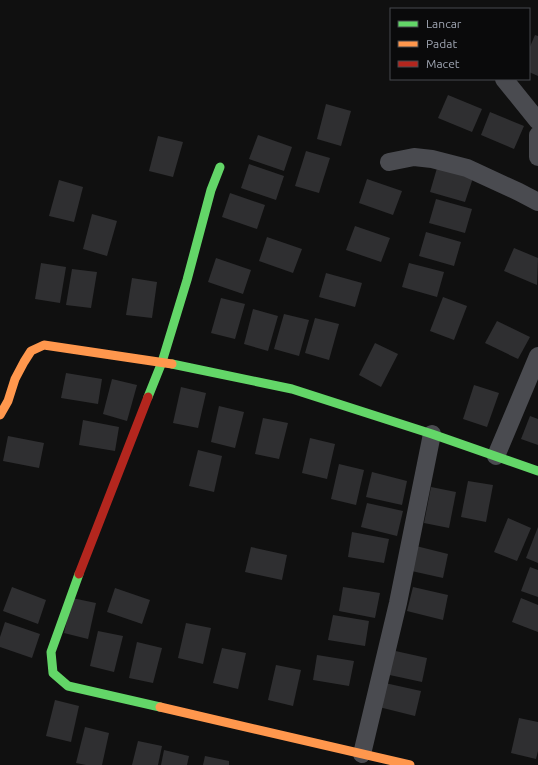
<svg xmlns="http://www.w3.org/2000/svg" width="538" height="765" font-family="Ubuntu,sans-serif">
  <rect width="100%" height="100%" fill="#101010"/>
  <!-- building -->
  <g fill="#2f2f31">
    <path d="M535,35l3,1v40l-9,-4v-23z"/>
    <path d="M448,95l34,14 -10,23 -34,-14z"/>
    <path d="M326,104l25,7 -10,35 -24,-7z"/>
    <path d="M490,112l34,14 -10,23 -33,-14z"/>
    <path d="M258,135l34,12 -8,24 -35,-12z"/>
    <path d="M158,136l25,6 -10,35 -24,-6z"/>
    <path d="M306,151l24,7 -11,35 -24,-7z"/>
    <path d="M249,164l35,12 -8,24 -35,-12z"/>
    <path d="M437,168l36,10 -8,24 -35,-10z"/>
    <path d="M367,179l35,12 -9,24 -34,-12z"/>
    <path d="M59,180l24,7 -9,35 -25,-6z"/>
    <path d="M230,193l35,12 -8,24 -35,-12z"/>
    <path d="M436,199l36,10 -7,24 -36,-10z"/>
    <path d="M92,214l25,7 -10,35 -24,-7z"/>
    <path d="M355,226l35,12 -9,24 -35,-12z"/>
    <path d="M426,232l35,10 -7,24 -35,-10z"/>
    <path d="M267,237l35,12 -9,24 -34,-12z"/>
    <path d="M514,248l24,10 -1,27 -33,-14z"/>
    <path d="M216,258l35,12 -8,24 -35,-12z"/>
    <path d="M41,263l25,4 -6,36 -25,-4z"/>
    <path d="M409,263l35,9 -7,25 -35,-10z"/>
    <path d="M72,269l25,3 -6,36 -25,-3z"/>
    <path d="M326,273l36,10 -7,24 -36,-10z"/>
    <path d="M132,278l25,4 -5,36 -26,-3z"/>
    <path d="M443,297l24,9 -13,34 -24,-9z"/>
    <path d="M221,298l24,6 -10,35 -24,-6z"/>
    <path d="M253,309l25,7 -10,35 -24,-7z"/>
    <path d="M284,314l25,6 -10,36 -25,-7z"/>
    <path d="M315,318l24,6 -10,36 -24,-7z"/>
    <path d="M497,321l33,16 -12,22 -33,-16z"/>
    <path d="M375,343l23,11 -17,33 -22,-12z"/>
    <path d="M66,373l36,6 -4,25 -37,-6z"/>
    <path d="M112,379l25,6 -10,36 -24,-7z"/>
    <path d="M474,385l25,8 -12,34 -24,-8z"/>
    <path d="M181,387l25,6 -8,35 -25,-5z"/>
    <path d="M219,406l25,6 -9,36 -24,-6z"/>
    <path d="M530,416l8,3v26l-17,-6z"/>
    <path d="M263,418l25,5 -9,36 -24,-5z"/>
    <path d="M83,420l36,7 -4,24 -36,-6z"/>
    <path d="M8,436l36,7 -5,25 -36,-7z"/>
    <path d="M310,438l25,6 -8,35 -25,-6z"/>
    <path d="M198,450l24,6 -8,36 -25,-6z"/>
    <path d="M339,464l25,6 -8,35 -25,-6z"/>
    <path d="M372,472l35,9 -5,24 -36,-8z"/>
    <path d="M468,481l25,4 -7,37 -25,-5z"/>
    <path d="M431,487l25,5 -7,36 -25,-5z"/>
    <path d="M367,503l36,8 -6,25 -36,-9z"/>
    <path d="M508,518l23,10 -14,33 -23,-9z"/>
    <path d="M538,527v36l-12,-5z"/>
    <path d="M352,532l37,7 -5,24 -36,-6z"/>
    <path d="M412,545l36,9 -5,24 -36,-8z"/>
    <path d="M251,547l36,8 -5,25 -37,-8z"/>
    <path d="M530,567l8,3v27l-17,-6z"/>
    <path d="M12,587l34,13 -8,24 -35,-13z"/>
    <path d="M343,587l37,6 -5,25 -36,-7z"/>
    <path d="M413,587l35,8 -5,25 -36,-9z"/>
    <path d="M115,588l35,12 -8,24 -35,-12z"/>
    <path d="M72,598l24,5 -8,36 -24,-6z"/>
    <path d="M521,598l17,7v27l-26,-10z"/>
    <path d="M333,615l36,6 -4,25 -37,-6z"/>
    <path d="M5,622l35,12 -8,24 -32,-11v-10z"/>
    <path d="M186,623l25,5 -8,36 -25,-6z"/>
    <path d="M98,631l25,5 -9,36 -24,-6z"/>
    <path d="M137,642l25,6 -9,35 -24,-5z"/>
    <path d="M222,648l24,5 -8,36 -25,-6z"/>
    <path d="M391,650l36,8 -5,24 -37,-8z"/>
    <path d="M317,655l37,6 -5,25 -36,-6z"/>
    <path d="M276,665l25,5 -8,36 -25,-6z"/>
    <path d="M385,683l36,8 -6,25 -36,-9z"/>
    <path d="M55,700l24,6 -8,36 -25,-6z"/>
    <path d="M519,718l19,4v29l-2,8 -25,-6z"/>
    <path d="M85,727l24,6 -7,32h-16l-10,-2z"/>
    <path d="M138,741l24,5 -4,19h-26z"/>
    <path d="M164,750l25,6 -2,9h-26z"/>
    <path d="M205,756l24,5v4h-26z"/>
  </g>
  <g fill="none" stroke-linecap="round" stroke-linejoin="round">
    <!-- street -->
    <g stroke="#4a4b50" stroke-width="18">
      <path d="M504,79l34,42"/>
      <path d="M538,135v22"/>
      <path d="M389,162l25,-5 18,2 35,9 52,24 19,10"/>
      <path d="M496,456l42,-100"/>
      <path d="M362,754l36,-151 34,-169"/>
    </g>
    <!-- fast -->
    <g stroke="#63d668" stroke-width="9">
      <path d="M172,364l120,25 140,45 106,37"/>
      <path d="M148,397l14,-35 25,-82 24,-90 9,-23"/>
      <path d="M79,574l-28,78 2,21 15,13 92,21"/>
    </g>
    <!-- slow -->
    <g stroke="#ff974d" stroke-width="9">
      <path d="M0,415l8,-14 7,-22 9,-17 7,-11 13,-6 128,19"/>
      <path d="M160,707l250,58"/>
    </g>
    <!-- jam -->
    <path stroke="#b3261e" stroke-width="9" d="M79,574l69,-177"/>
  </g>
  <!-- legend -->
  <rect x="390" y="8" width="140" height="72" fill="#0a0a0b" stroke="#46484e"/>
  <rect x="398" y="21" width="20" height="6" fill="#63d668" stroke="#46484e"/>
  <text x="426" y="28" font-size="12" fill="#9fa5b2">Lancar</text>
  <rect x="398" y="41" width="20" height="6" fill="#ff974d" stroke="#46484e"/>
  <text x="426" y="48" font-size="12" fill="#9fa5b2">Padat</text>
  <rect x="398" y="61" width="20" height="6" fill="#b3261e" stroke="#46484e"/>
  <text x="426" y="68" font-size="12" fill="#9fa5b2">Macet</text>
</svg>
